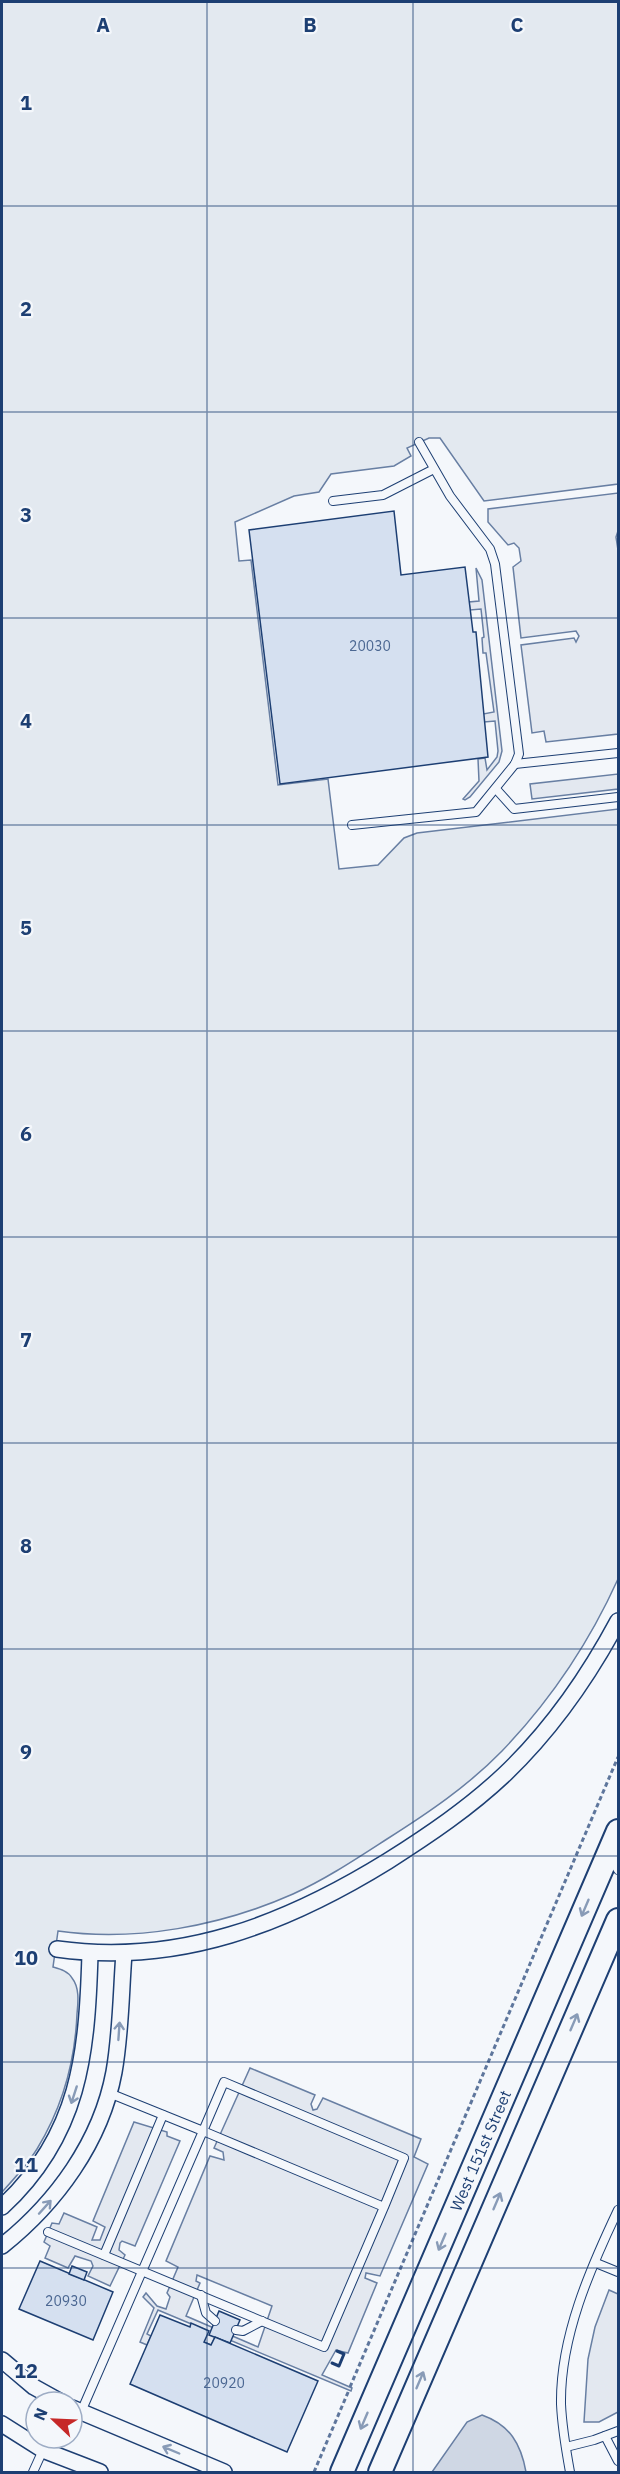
<svg xmlns="http://www.w3.org/2000/svg" width="620" height="2474" font-family="'IBM Plex Sans',sans-serif">
  <rect width="100%" height="100%" fill="#f4f7fb"/>
  <!-- green -->
  <path fill="#e3e9f0" stroke="#687fa3" stroke-width="1.5" d="M2,2h616v482l-134,17 -44,-63h-11l-22,10 4,8 -17,10 -63,8 -12,18 -25,4 -59,26 4,39 12,-1 27,225 50,-6 11,90 39,-4 26,-27 13,-5 201,-24v770c-29,64 -67,121 -116,172 -34,35 -74,62 -115,88 -31,20 -61,40 -94,55 -72,32 -157,48 -235,37l-5,36c7,2 15,4 19,11 8,10 6,25 5,36 -2,48 -15,94 -40,135 -10,16 -23,30 -35,43z"/>
  <!-- parking -->
  <g fill="#e3e8f0" stroke="#687fa3" stroke-width="1.5" fill-rule="evenodd">
    <path d="M618,493v38l-2,6 2,13v184l-72,8 -2,-11 -12,2 -11,-88 53,-7 2,4 3,-6 -3,-5 -55,7 -8,-71 8,-6 -2,-13 -5,-5 -6,2 -20,-23v-13z"/>
    <path d="M476,568l6,12 20,171 -3,11 -29,35 -5,3 -2,-1 16,-18 -1,-22 7,-1 2,12 10,-13 1,-6 -3,-30 -11,1 -1,-8 11,-2 -8,-59h-3l-1,-15 2,-1 -3,-28 -11,1 -1,-8 10,-1z"/>
    <path d="M618,774v15l-86,10 -2,-15z"/>
    <path d="M250,2068l65,27 -4,9 2,6 4,-1 6,-11 98,41 -7,18 14,7 -48,112 -14,-3 -1,5 12,5 -29,70 -12,-3 -14,25 30,13 -1,3 -126,-53 -1,3 -9,-4 -4,8 -7,-3 4,-11 -50,-21 -11,24 4,2 -4,9 -7,-3 14,-34 -11,-11 3,-4 11,13 9,3 4,-12 -3,-4 11,-26 -12,-6 44,-105 14,4 -1,-8 -9,-4zM197,2275l75,31 -14,41 -72,-31 14,-33 -4,-2z"/>
    <path d="M134,2122l33,10v4l13,5 -45,105 -13,-5 -2,2 -1,7 6,5 -15,31 -22,-10 5,-10 -2,-5 -16,-5 -7,12 -23,-10 5,-12 -6,-4 8,-19 7,1 5,-11 33,14 -5,13h8l5,-13 -12,-6z"/>
    <path d="M609,2290l9,4v118l-19,10h-15l4,-63 7,-32z"/>
  </g>
  <!-- water -->
  <path fill="#cfd7e4" stroke="#687fa3" stroke-width="1.5" d="M482,2415c28,10 39,29 44,57h-94l35,-50z"/>
  <!-- building -->
  <g fill="#d5e0f0" stroke="#1d3f73" stroke-width="1.5">
    <path d="M394,511l7,64 64,-8 8,65h3l12,125 -208,27 -31,-254z"/>
    <path d="M40,2261l73,31 -20,48 -74,-31z"/>
    <path d="M72,2266l15,6 -3,8 -15,-6z"/>
    <path d="M219,2311l21,9 -10,23 -21,-8z"/>
    <path d="M160,2315l30,12 1,-4 18,8 -5,11 7,3 4,-8 103,44 -31,71 -157,-68z"/>
  </g>
  <g fill="none" stroke-linecap="round" stroke-linejoin="round">
    <!-- lane casing -->
    <g stroke="#1d3f73" stroke-width="10">
      <g id="lane">
        <path d="M333,501l50,-6 51,-26"/>
        <path d="M515,764l103,-11"/>
        <path d="M496,789l18,20 104,-12"/>
        <path d="M352,825l124,-13 39,-48 4,-10 -24,-190 -5,-15 -40,-53 -31,-54"/>
        <path d="M611,1858l7,12"/>
        <path d="M48,2232l276,115 60,-140 -181,-76 21,-49 180,76 -20,49"/>
        <path d="M104,2255l59,-140"/>
        <path d="M596,2263l22,9"/>
        <path d="M201,2295l5,18 9,8"/>
        <path d="M236,2330l7,1 19,-10"/>
        <path d="M81,2412l122,-281 -94,-38"/>
        <path d="M605,2436l13,25"/>
        <path d="M566,2447l28,-7 24,-9"/>
        <path d="M33,2472l10,-22"/>
        <path d="M570,2472c-4,-22 -8,-45 -9,-68 -1,-67 29,-135 57,-194"/>
      </g>
    </g>
    <!-- street casing -->
    <g stroke="#1d3f73" stroke-width="18">
      <g id="street">
        <path d="M57,1949c122,17 229,-25 331,-88 41,-26 81,-53 117,-87 46,-44 83,-97 113,-153"/>
        <path d="M2,2207c78,-72 85,-153 88,-253"/>
        <path d="M2,2246c54,-43 99,-104 112,-174 7,-39 7,-80 10,-119"/>
        <path d="M2,2360l32,27 27,15"/>
        <path d="M72,2408l152,64"/>
        <path d="M2,2424l41,26 57,22"/>
      </g>
    </g>
    <!-- secondary casing -->
    <g stroke="#1d3f73" stroke-width="26">
      <g id="secondary">
        <path id="s1" d="M342,2472l276,-641"/>
        <path d="M380,2472l238,-552"/>
      </g>
    </g>
    <!-- path -->
    <g stroke="#5e769c" stroke-width="3" stroke-dasharray="4.5 3" stroke-linecap="butt">
      <path d="M350,2387l268,-630"/>
      <path d="M314,2472l35,-82"/>
    </g>
    <!-- lane -->
    <use href="#lane" stroke="#f4f7fb" stroke-width="8"/>
    <!-- street -->
    <use href="#street" stroke="#f4f7fb" stroke-width="15"/>
    <!-- secondary -->
    <use href="#secondary" stroke="#f4f7fb" stroke-width="22"/>
    <!-- wall -->
    <path stroke="#1d3f73" stroke-width="3" d="M332,2363l7,3 5,-12 -7,-3"/>
  </g>
  <!-- one-way arrows -->
  <defs><path id="oneway-shaft" d="M-6 0H5M1.5-3L5.5 0L1.5 3" fill="none" stroke-width="1.6" stroke-linecap="round" stroke-linejoin="round" transform="scale(1.5)"/></defs>
  <g stroke="#889bb7">
    <use href="#oneway-shaft" transform="translate(585 1908) rotate(113)"/>
    <use href="#oneway-shaft" transform="translate(574 2022) rotate(-67)"/>
    <use href="#oneway-shaft" transform="translate(119 2031) rotate(-86)"/>
    <use href="#oneway-shaft" transform="translate(74 2095) rotate(108)"/>
    <use href="#oneway-shaft" transform="translate(497 2201) rotate(-67)"/>
    <use href="#oneway-shaft" transform="translate(45 2207) rotate(-48)"/>
    <use href="#oneway-shaft" transform="translate(442 2242) rotate(113)"/>
    <use href="#oneway-shaft" transform="translate(420 2380) rotate(-67)"/>
    <use href="#oneway-shaft" transform="translate(364 2421) rotate(113)"/>
    <use href="#oneway-shaft" transform="translate(171 2450) rotate(-157)"/>
  </g>
  <!-- grid -->
  <path fill="none" stroke="#1d3f73" stroke-width="1.5" stroke-opacity="0.55" d="M207,2v2470M413,2v2470M2,206h616M2,412h616M2,618h616M2,825h616M2,1031h616M2,1237h616M2,1443h616M2,1649h616M2,1856h616M2,2062h616M2,2268h616"/>
  <g text-anchor="middle" dominant-baseline="central" stroke-width="4.5" stroke-linejoin="round" paint-order="stroke">
    <!-- number labels -->
    <g font-size="14" fill="#4b6792">
      <text x="370" y="646">20030</text>
      <text x="66" y="2301">20930</text>
      <text x="224" y="2383">20920</text>
    </g>
    <!-- street labels -->
    <g font-size="16" fill="#1d3f73" stroke="#f4f7fb">
      <text stroke="none"><textPath href="#s1" startOffset="350">West 151st Street</textPath></text>
    </g>
  </g>
  <g font-size="20" text-anchor="middle" font-weight="bold" fill="#1d3f73" stroke="#f4f7fb" stroke-width="4.5" stroke-linejoin="round" paint-order="stroke">
    <text x="103" y="32">A</text>
    <text x="310" y="32">B</text>
    <text x="517" y="32">C</text>
    <text x="26" y="110">1</text>
    <text x="26" y="316">2</text>
    <text x="26" y="522">3</text>
    <text x="26" y="728">4</text>
    <text x="26" y="935">5</text>
    <text x="26" y="1141">6</text>
    <text x="26" y="1347">7</text>
    <text x="26" y="1553">8</text>
    <text x="26" y="1759">9</text>
    <text x="26" y="1965">10</text>
    <text x="26" y="2172">11</text>
    <text x="26" y="2378">12</text>
  </g>
  <!-- border -->
  <rect width="620" height="2474" fill="none" stroke="#1d3f73" stroke-width="6"/>
  <!-- north arrow -->
  <g transform="translate(54 2420) rotate(293)"><circle r="28" fill="#f4f7fb" stroke="#9eadc5" stroke-width="1.5"/>
  <path d="M0-4.5L10 22L0 15L-10 22Z" fill="#c62828"/>
  <text y="-9" font-size="16" font-weight="bold" text-anchor="middle" fill="#1d3f73">N</text>
  </g>
</svg>
